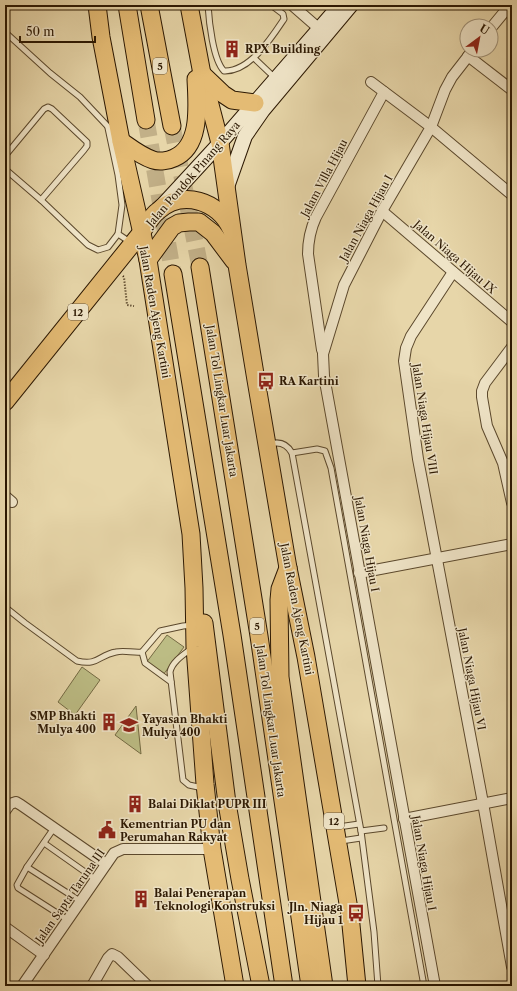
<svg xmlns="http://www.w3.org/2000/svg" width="517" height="991" font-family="'Libre Caslon Text',serif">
  <rect width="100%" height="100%" fill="#e7d6a9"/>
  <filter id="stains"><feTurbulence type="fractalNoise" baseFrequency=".005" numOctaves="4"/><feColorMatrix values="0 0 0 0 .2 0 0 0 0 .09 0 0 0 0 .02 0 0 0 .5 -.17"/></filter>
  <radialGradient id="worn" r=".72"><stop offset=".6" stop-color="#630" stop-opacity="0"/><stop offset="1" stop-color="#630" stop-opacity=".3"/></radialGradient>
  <!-- green -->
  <g fill="#bcbc84" stroke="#746a43">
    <path d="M167,635l17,12 -21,28 -17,-12z"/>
    <path d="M82,667l18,13 -25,35 -17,-13z"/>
    <path d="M136,706l5,48 -26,-19z"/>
  </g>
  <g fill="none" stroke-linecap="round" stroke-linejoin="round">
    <!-- highway-tunnel -->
    <g stroke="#c2b088" stroke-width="17" stroke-dasharray="17 8" stroke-linecap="butt">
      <path d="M146,120l27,154"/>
      <path d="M172,126l28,141"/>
    </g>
    <!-- lane casing -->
    <g stroke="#5b482c" stroke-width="7">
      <g id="lane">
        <path d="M208,5c1,16 5,55 16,66 26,1 48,-34 60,-52l-1,-5 -12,-9"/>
        <path d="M5,32l45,41 30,24 34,36"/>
        <path d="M254,58l21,20"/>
        <path d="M108,128l10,47 4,30 -4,29 12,8"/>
        <path d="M5,156l39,-47 4,-2 4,2 35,33v4l-3,4 -43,50"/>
        <path d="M5,169l36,31 47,45 10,5 10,-3 10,-13"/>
        <path d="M270,444c10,-3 17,0 22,9l69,378 13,101 4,54"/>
        <path d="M292,453l25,-4 8,2 6,17 93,518"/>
        <path d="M5,607l20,16 52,38c22,5 21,-6 39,-9 8,-2 17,1 26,0l18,-21 23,-5 10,-1"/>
        <path d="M191,649c-8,6 -19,13 -21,23l13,108 6,5 14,3"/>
        <path d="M142,652l3,11 26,19"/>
        <path d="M338,827l21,-3"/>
        <path d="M54,828l-27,39 -10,18 1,3 50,32"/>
        <path d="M361,831l23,-3"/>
        <path d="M341,841l20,-3"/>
        <path d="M44,843l51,36"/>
        <path d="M27,867l53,34"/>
      </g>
    </g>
    <!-- street casing -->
    <g stroke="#5b482c" stroke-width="12">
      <g id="street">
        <path d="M292,5l32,28"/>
        <path d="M491,28l19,-23"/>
        <path d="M468,56l44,34"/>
        <path d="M371,82l60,45 81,68"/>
        <path d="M382,211l130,111"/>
        <path d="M453,272l-42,64 -5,12 -2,13 14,98 65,344 29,164"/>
        <path d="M512,347l-27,36 -3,8v6l5,29 16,37 9,40"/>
        <path d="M322,350l-14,-96c0,-14 2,-24 8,-37l68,-125"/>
        <path d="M5,496l7,6"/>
        <path d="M359,573l153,-29"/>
        <path d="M5,811l5,-7 6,-2 5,3 85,59"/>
        <path d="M404,819l108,-21"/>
        <path d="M5,927l39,28"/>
        <path d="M22,986l92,-133 9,-4h89"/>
        <path d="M92,986l16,-28 4,-4 6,3 30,29"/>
        <path d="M435,986l-111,-610 -1,-22 21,-69 38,-74 49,-84 14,-37 7,-13 21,-27"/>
      </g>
    </g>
    <!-- secondary casing -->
    <g stroke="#2c1802" stroke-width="16">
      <g id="secondary">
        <path d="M227,187l18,-51 18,-26 88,-105"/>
        <path d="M161,207l59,-64 120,-138"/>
      </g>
    </g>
    <!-- highway casing -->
    <g stroke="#2c1802" stroke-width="19">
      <g id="highway">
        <path d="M97,5l4,32 20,104 27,119 43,274 3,54 1,59 10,137 7,65 23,137"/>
        <path d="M127,5l19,115"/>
        <path d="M149,5l23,121"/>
        <path d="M189,5l13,69 18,69 17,122 19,115 32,188 18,89 44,258 7,71"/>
        <path d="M202,74l21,20 9,6 23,3"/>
        <path d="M121,141c10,7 20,15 32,19 6,2 15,1 21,-2 28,-12 23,-54 22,-79"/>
        <path d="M148,260l24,-33 7,-4 10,-1h10l14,11 21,28"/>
        <path d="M200,267l59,369 51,350"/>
        <path d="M173,274l59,361 52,351"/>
        <path d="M5,402l136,-169c5,-7 10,-17 17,-22 24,-22 61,-10 73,18"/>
        <path d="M288,568l-8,21 -1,11 1,77 44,309"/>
        <path d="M204,623l23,180 13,76 21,107"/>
      </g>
    </g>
    <!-- path -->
    <path stroke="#2c1802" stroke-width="2" stroke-dasharray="1 2" stroke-linecap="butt" d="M123,276l1,1 3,28 7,1"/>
    <!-- lane -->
    <use href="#lane" stroke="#efe4c7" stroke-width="5"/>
    <!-- street -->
    <use href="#street" stroke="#efe4c7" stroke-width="10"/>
    <!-- secondary -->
    <use href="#secondary" stroke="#efe4c7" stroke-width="14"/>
    <!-- highway -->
    <use href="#highway" stroke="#e4bb74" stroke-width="17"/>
  </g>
  <!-- icons -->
  <defs>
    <g id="building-bare" transform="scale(1.38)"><path d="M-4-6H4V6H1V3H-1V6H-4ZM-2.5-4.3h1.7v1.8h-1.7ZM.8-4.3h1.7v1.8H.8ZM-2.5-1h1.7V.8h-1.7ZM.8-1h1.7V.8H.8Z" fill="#8f2418" stroke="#efe4c7" stroke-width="2.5" paint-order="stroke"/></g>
    <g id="bus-bare" transform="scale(1.38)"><path d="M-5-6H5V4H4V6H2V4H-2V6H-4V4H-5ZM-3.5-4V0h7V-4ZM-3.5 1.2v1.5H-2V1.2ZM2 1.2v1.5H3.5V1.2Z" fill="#8f2418" stroke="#efe4c7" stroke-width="2.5" paint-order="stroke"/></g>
    <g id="school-bare" transform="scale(1.38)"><path d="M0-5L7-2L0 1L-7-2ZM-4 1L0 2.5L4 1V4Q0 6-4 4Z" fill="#8f2418" stroke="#efe4c7" stroke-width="2.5" paint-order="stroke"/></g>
    <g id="civic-bare" transform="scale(1.38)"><path d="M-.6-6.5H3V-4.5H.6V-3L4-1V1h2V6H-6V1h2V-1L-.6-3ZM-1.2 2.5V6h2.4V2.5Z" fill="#8f2418" stroke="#efe4c7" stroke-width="2.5" paint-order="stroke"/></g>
  </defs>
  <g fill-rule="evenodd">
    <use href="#building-bare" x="232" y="49"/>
    <use href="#bus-bare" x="266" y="381"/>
    <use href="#building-bare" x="109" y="722"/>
    <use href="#school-bare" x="129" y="725"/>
    <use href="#building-bare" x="135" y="804"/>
    <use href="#civic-bare" x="107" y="830"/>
    <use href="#building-bare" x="141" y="899"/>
    <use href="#bus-bare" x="356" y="913"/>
  </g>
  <g text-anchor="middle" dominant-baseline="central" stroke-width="3" stroke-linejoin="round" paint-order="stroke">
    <!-- shield labels -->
    <g fill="#efe4c7" stroke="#66553d" stroke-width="1">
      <rect x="153" y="58" width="14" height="16" rx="3"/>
      <rect x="68" y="304" width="20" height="16" rx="3"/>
      <rect x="250" y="618" width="14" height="16" rx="3"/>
      <rect x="324" y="813" width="20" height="16" rx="3"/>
    </g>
    <g font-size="10" font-weight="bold" fill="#2c1802">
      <text x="160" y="66">5</text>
      <text x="78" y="312">12</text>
      <text x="257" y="626">5</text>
      <text x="334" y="821">12</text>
    </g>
    <!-- poi labels -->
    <g font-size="11" font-weight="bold" fill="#2c1802" stroke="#efe4c7" text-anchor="start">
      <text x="245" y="49">RPX Building</text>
      <text x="279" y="381">RA Kartini</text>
      <text x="96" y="716" text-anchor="end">SMP Bhakti<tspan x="96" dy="13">Mulya 400</tspan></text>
      <text x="142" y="719">Yayasan Bhakti<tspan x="142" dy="13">Mulya 400</tspan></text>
      <text x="148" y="804">Balai Diklat PUPR III</text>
      <text x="120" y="824">Kementrian PU dan<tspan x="120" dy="13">Perumahan Rakyat</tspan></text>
      <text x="154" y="893">Balai Penerapan<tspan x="154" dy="13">Teknologi Konstruksi</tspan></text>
      <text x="343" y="907" text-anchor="end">Jln. Niaga<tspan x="343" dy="13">Hijau 1</tspan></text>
    </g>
    <!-- street labels -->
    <g font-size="11" fill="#2c1802" stroke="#efe4c7">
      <text transform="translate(193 174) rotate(-49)">Jalan Pondok Pinang Raya</text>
      <text transform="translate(324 178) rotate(-62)">Jalam Villa Hijau</text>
      <text transform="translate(366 218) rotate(-61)">Jalan Niaga Hijau I</text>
      <text transform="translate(455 257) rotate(41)">Jalan Niaga Hijau IX</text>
      <text transform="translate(155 312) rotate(80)">Jalan Raden Ajeng Kartini</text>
      <text transform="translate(222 401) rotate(81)">Jalan Tol Lingkar Luar Jakarta</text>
      <text transform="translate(425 419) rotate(81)">Jalan Niaga Hijau VIII</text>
      <text transform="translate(367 544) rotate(80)">Jalan Niaga Hijau I</text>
      <text transform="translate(297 609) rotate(79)">Jalan Raden Ajeng Kartini</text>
      <text transform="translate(472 679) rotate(79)">Jalan Niaga Hijau VI</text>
      <text transform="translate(271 721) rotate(82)">Jalan Tol Lingkar Luar Jakarta</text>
      <text transform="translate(424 863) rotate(80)">Jalan Niaga Hijau I</text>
      <text transform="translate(70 896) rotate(-55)">Jalan Sapta Taruna III</text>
    </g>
  </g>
  <!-- margin -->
  <rect width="517" height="991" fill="none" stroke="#e7d6a9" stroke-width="20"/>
  <rect x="6" y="6" width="505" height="979" fill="none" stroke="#2c1802" stroke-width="2"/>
  <rect x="10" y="10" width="497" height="971" fill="none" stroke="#2c1802"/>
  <!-- north arrow -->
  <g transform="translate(479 38) rotate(32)"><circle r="19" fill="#efe4c7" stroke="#a19278"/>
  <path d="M0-3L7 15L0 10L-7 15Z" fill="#8f2418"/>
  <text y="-6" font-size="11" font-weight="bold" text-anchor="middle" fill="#2c1802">U</text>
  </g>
  <!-- scale -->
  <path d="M20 36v6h75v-6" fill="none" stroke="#2c1802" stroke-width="2"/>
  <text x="26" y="36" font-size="12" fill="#2c1802" stroke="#efe4c7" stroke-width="3" paint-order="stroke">50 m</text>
  <rect width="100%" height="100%" filter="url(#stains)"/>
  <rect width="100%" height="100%" fill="url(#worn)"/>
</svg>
